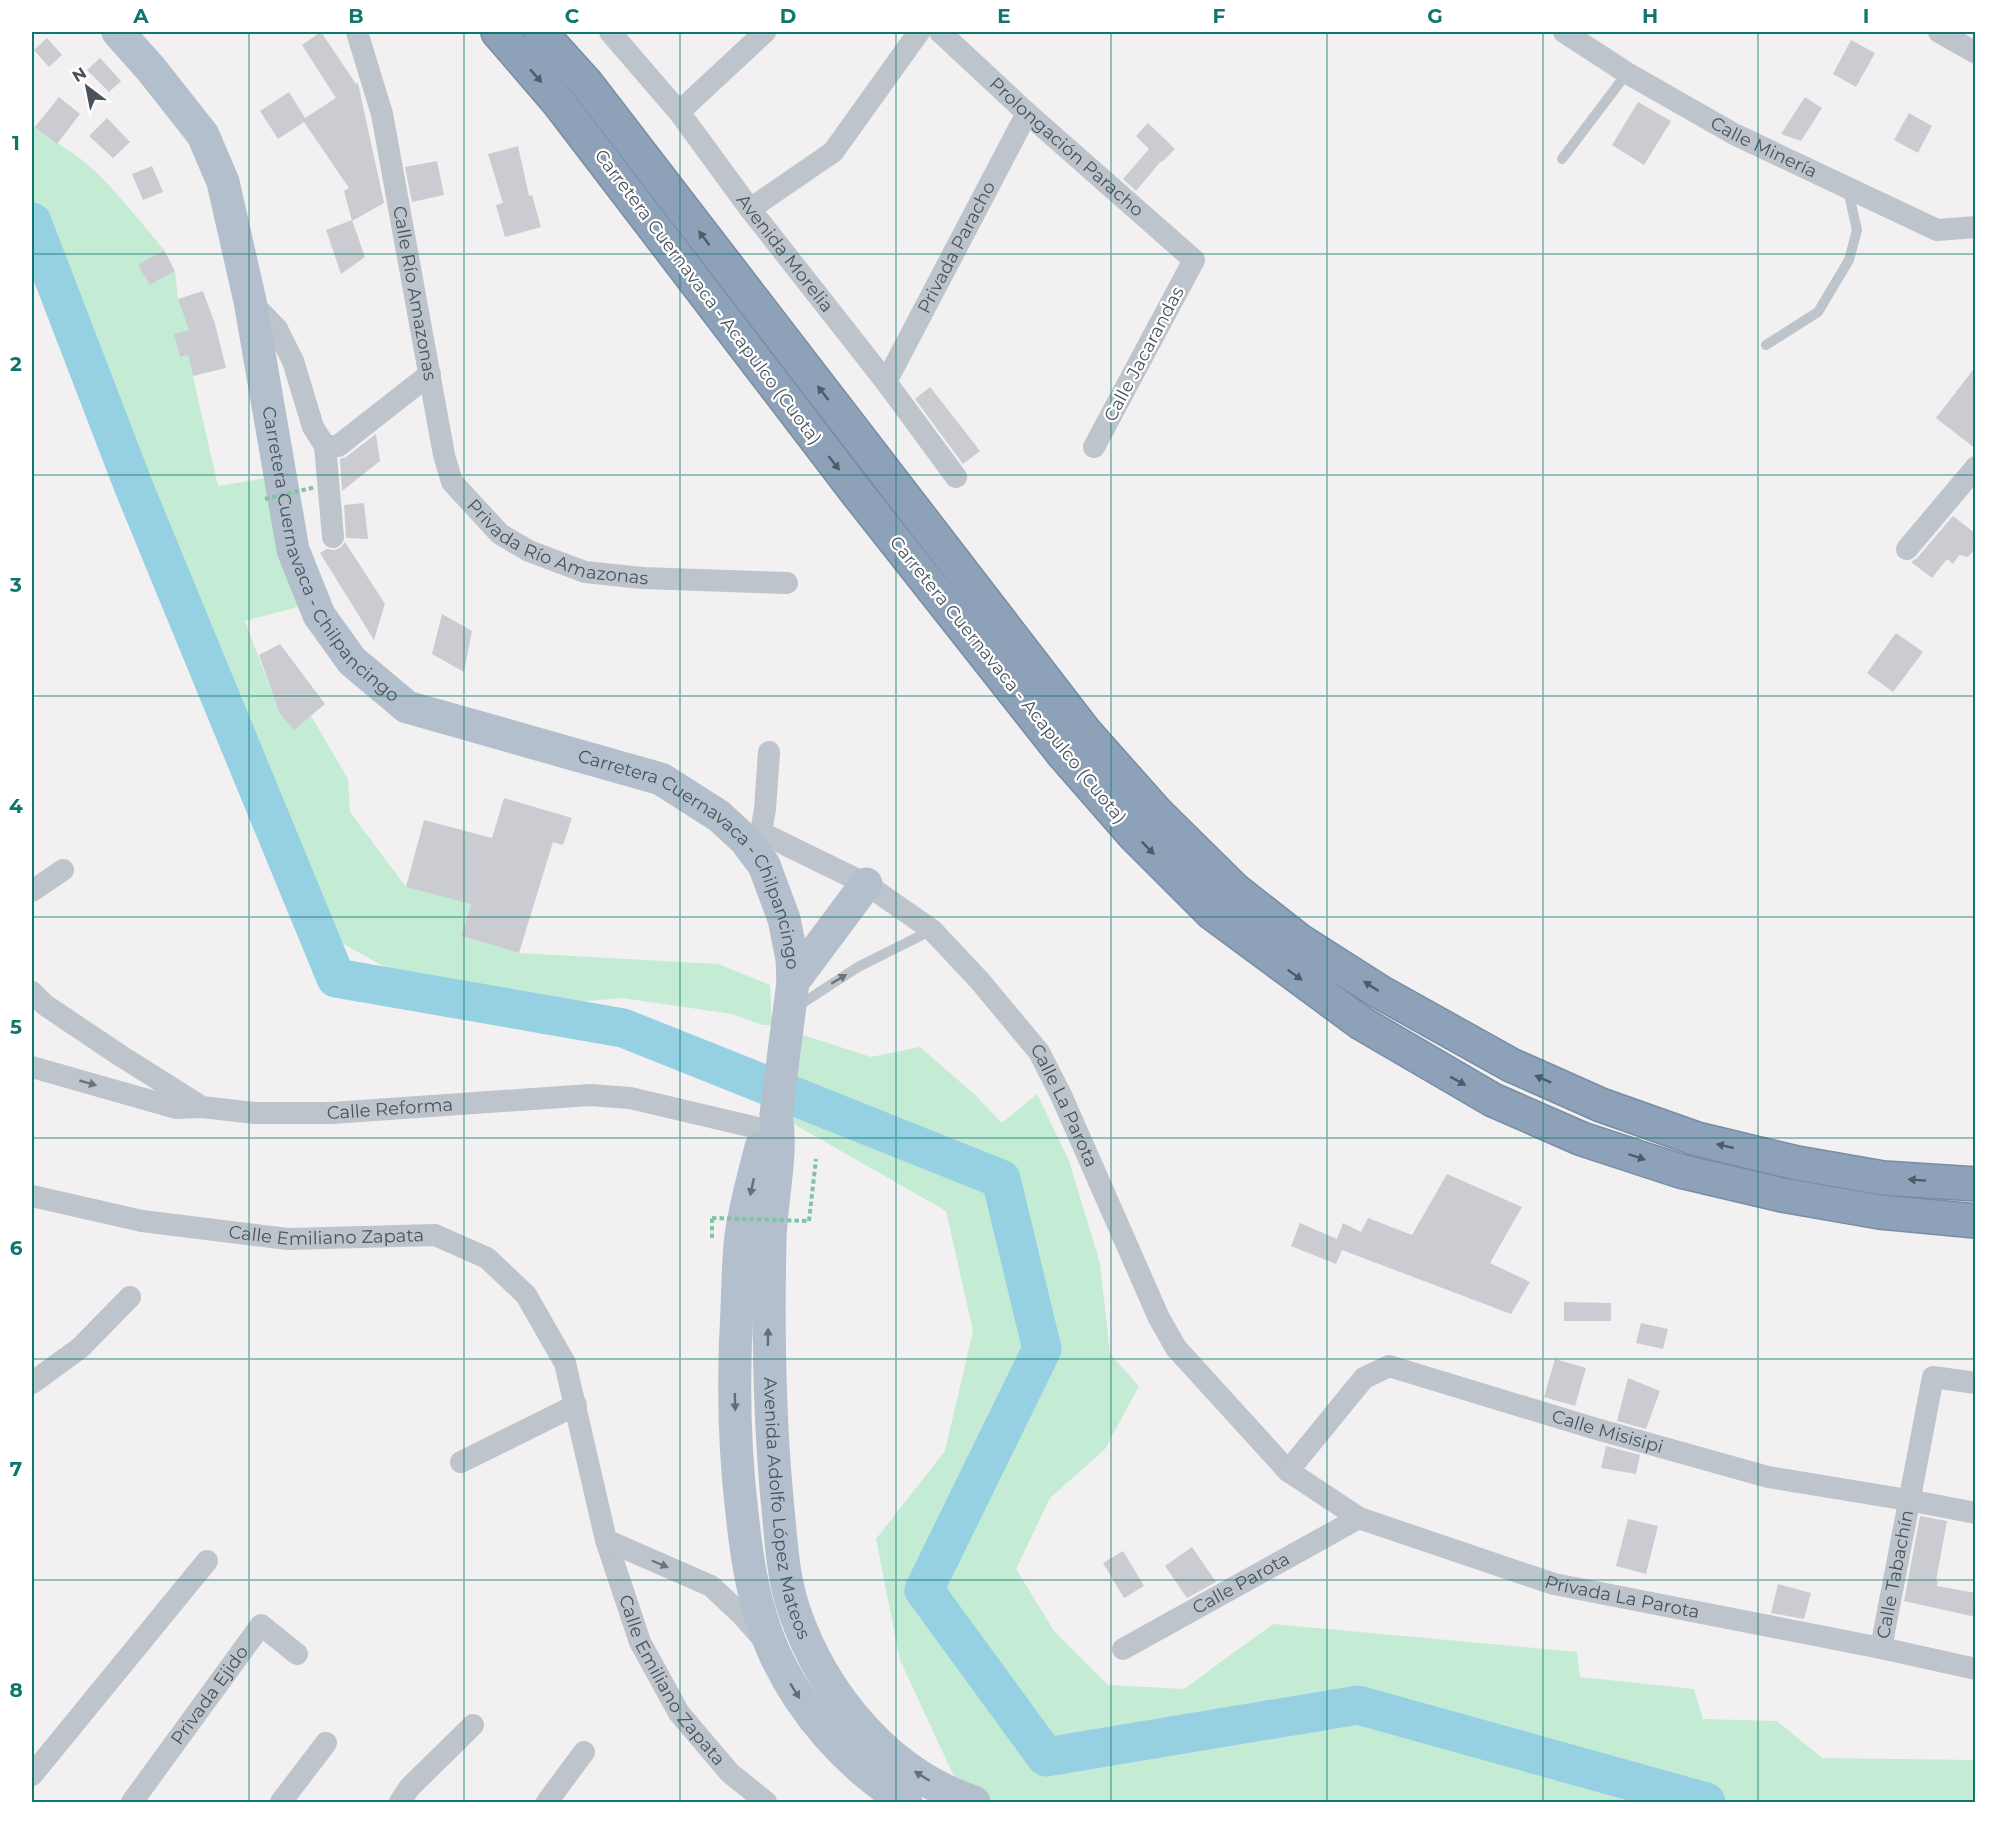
<svg xmlns="http://www.w3.org/2000/svg" width="2007" height="1834" font-family="Montserrat,sans-serif">
  <rect width="100%" height="100%" fill="#f2f0f0"/>
  <!-- green -->
  <path fill="#c4ebd4" d="M32,123c16,17 38,26 55,41 29,26 52,56 77,86l-25,15 11,20 25,-14 3,28 11,31 -15,4 6,23 8,-2 30,131 48,-8 32,129 -53,14 34,91 32,4 37,63 2,33 56,75 65,16 -10,33 58,17 199,11 52,21 2,40 99,32 49,-10 54,47 28,29 35,-29 32,67 31,102 10,91 29,32 -34,63 -55,49 -34,71 38,62 54,54 76,4 89,-65 304,28 3,25 114,12 9,30 74,2 45,37 153,2v42h-1001l-9,-2 -65,-140 -24,-121 69,-88 28,-120 -27,-120 -170,-97 -5,-89h-8l-31,-11 -110,-16 -103,9 -105,-24 -87,-48 -51,-73 -116,-348 -43,-100 -66,-175 -19,-29z"/>
  <g fill="none" stroke-linecap="round" stroke-linejoin="round">
    <!-- river -->
    <path stroke="#95d1e3" stroke-width="39" d="M32,222l103,268 201,488 287,50 378,151 41,170 -118,241 122,167 312,-52 348,97"/>
  </g>
  <!-- building -->
  <g fill="#cbccd2">
    <path d="M321,32l35,52 2,-1 26,120 -32,18 -8,-30 5,-3 -45,-66 -26,17 -18,-28 29,-19 16,26 31,-20 -34,-53z"/>
    <path d="M47,38l15,17 -13,12 -15,-17z"/>
    <path d="M1851,40l24,13 -19,34 -23,-13z"/>
    <path d="M100,58l21,23 -12,11 -22,-22z"/>
    <path d="M59,97l21,17 -23,30 -22,-17z"/>
    <path d="M1805,97l17,11 -21,33 -20,-7z"/>
    <path d="M1638,102l33,19 -27,44 -32,-20z"/>
    <path d="M1909,113l23,13 -14,27 -24,-13z"/>
    <path d="M107,118l23,24 -17,16 -24,-22z"/>
    <path d="M1148,123l27,26 -13,13 -1,-1 -25,30 -13,-12 26,-30 -13,-13z"/>
    <path d="M518,146l11,50 3,-1 9,32 -36,10 -9,-32 7,-2 -15,-49z"/>
    <path d="M437,161l7,34 -32,7 -7,-35z"/>
    <path d="M152,166l11,26 -20,8 -11,-26z"/>
    <path d="M352,220l13,37 -24,17 -15,-44z"/>
    <path d="M164,250l11,21 -25,14 -12,-20z"/>
    <path d="M203,291l12,33 11,44 -33,8 -5,-21 -8,2 -6,-23 15,-4 -11,-31z"/>
    <path d="M1976,366v83l-40,-31z"/>
    <path d="M930,387l50,64 -17,13 -48,-65z"/>
    <path d="M376,434l4,27 -38,30 -2,-32 6,-2z"/>
    <path d="M364,503l4,36 -22,-1 -2,-33z"/>
    <path d="M1953,516l23,18v14l-8,9 -9,-2 -6,9 -6,-5 -15,19 -21,-16 6,-4z"/>
    <path d="M345,542l40,62 -11,36 -54,-87 7,-4 7,1 6,-2z"/>
    <path d="M442,614l30,17 -8,41 -32,-18z"/>
    <path d="M1896,633l27,19 -30,40 -26,-19z"/>
    <path d="M280,644l45,60 -31,26 -15,-18 -20,-57z"/>
    <path d="M504,798l68,20 -9,27 -10,-3 -34,111 -58,-17 10,-32 -65,-17 18,-67 68,18z"/>
    <path d="M1447,1174l75,33 -32,56 40,19 -19,32 -169,-64 -6,14 -45,-18 9,-23 37,16 6,-16 18,9 7,-14 44,17z"/>
    <path d="M1564,1302l47,1v18h-47z"/>
    <path d="M1641,1323l27,6 -5,20 -27,-6z"/>
    <path d="M1555,1359l31,9 -11,38 -31,-9z"/>
    <path d="M1628,1378l32,13 -14,38 -29,-8z"/>
    <path d="M1606,1446l34,9 -4,19 -35,-6z"/>
    <path d="M1920,1516l27,5 -11,60h2l-1,5 39,7v24l-72,-16z"/>
    <path d="M1628,1519l30,7 -12,48 -30,-8z"/>
    <path d="M1192,1547l24,35 -29,16 -22,-32z"/>
    <path d="M1123,1551l21,35 -20,12 -21,-35z"/>
    <path d="M1778,1584l33,9 -7,26 -33,-6z"/>
  </g>
  <g fill="none" stroke-linecap="round" stroke-linejoin="round">
    <!-- motorway casing -->
    <g stroke="#788da5" stroke-width="36">
      <g id="motorway">
        <path d="M498,32l61,71 299,391 206,261 69,79 79,79 149,110 132,77 89,39 98,32 102,24 98,17 96,9"/>
        <path d="M540,32l46,51 499,649 71,80 79,78 65,51 80,51 131,73 90,40 96,34 100,24 86,15 93,6"/>
      </g>
    </g>
    <!-- path -->
    <g stroke="#7fc5a4" stroke-width="4" stroke-dasharray="4.5 3" stroke-linecap="butt">
      <path d="M809,1221l7,-62"/>
      <path d="M712,1238v-20"/>
    </g>
    <!-- service -->
    <g stroke="#bdc4cb" stroke-width="10">
      <path d="M1562,159l65,-86"/>
      <path d="M1766,345l52,-33 31,-52 8,-30 -9,-40"/>
      <path d="M798,1006l60,-39 74,-37"/>
    </g>
    <!-- minor -->
    <g stroke="#bdc4cb" stroke-width="22">
      <path id="s1" d="M357,32l25,82 62,341 8,27 48,52 29,17 56,21 57,6 145,5"/>
      <path id="s2" d="M610,32l69,80 71,97 136,173 70,95"/>
      <path id="s3" d="M940,32l87,81 167,147 -100,187"/>
      <path id="s4" d="M1564,32l63,41 107,61 203,96 39,-3"/>
      <path d="M1939,32l37,21"/>
      <path d="M679,112l86,-80"/>
      <path d="M750,209l83,-57 86,-120"/>
      <path d="M251,302l26,27 16,32 20,66 12,19 8,91"/>
      <path id="s5" d="M886,382l141,-269"/>
      <path d="M325,446h13l92,-72"/>
      <path d="M1907,549l69,-82"/>
      <path d="M760,838l5,-29 4,-57"/>
      <path id="s6" d="M745,840l25,-3 96,47 66,46 47,50 60,72 22,43 98,223 17,30 112,123 71,47 195,66 327,64 95,21"/>
      <path d="M32,891l31,-21"/>
      <path id="s7" d="M32,992l13,13 76,51 81,51 53,6h77l258,-18 40,3 149,35"/>
      <path d="M32,1067l144,41 25,-1"/>
      <path id="s8" d="M32,1196l110,25 146,18 147,-4 52,23 39,37 39,68 41,177 34,102 39,71 51,60 36,29"/>
      <path d="M32,1383l48,-35 50,-51"/>
      <path d="M461,1462l115,-57"/>
      <path id="s9" d="M1288,1471l76,-93 25,-12 204,62 175,49 140,23 68,13"/>
      <path d="M606,1540l105,46 31,29 22,25"/>
      <path id="s10" d="M1881,1648l52,-271 43,6"/>
      <path id="s11" d="M1123,1649l236,-131"/>
      <path d="M32,1775l175,-214"/>
      <path id="s12" d="M132,1802l129,-177 36,29"/>
      <path d="M281,1802l45,-59"/>
      <path d="M400,1802l9,-14 64,-63"/>
      <path d="M547,1802l37,-50"/>
    </g>
    <!-- primary -->
    <g stroke="#b3bfcc" stroke-width="33">
      <path id="s13" d="M118,32l33,37 52,66 20,47 27,119 43,249 26,65 33,46 55,46 254,72 58,37 26,24 19,25 20,54 8,40 1,23 -17,132c7,41 -5,84 -6,126 -2,87 -1,172 7,259 4,37 5,76 17,111 29,85 94,164 180,192"/>
      <path d="M793,982l73,-98"/>
      <path d="M761,1147c-7,29 -16,59 -20,89 -3,24 -3,49 -4,73 -4,68 -3,137 5,204 5,48 12,93 31,137 28,63 76,116 133,152"/>
    </g>
    <!-- motorway -->
    <use href="#motorway" stroke="#8da2b9" stroke-width="33"/>
    <!-- path-bridge -->
    <g stroke="#7fc5a4" stroke-width="4" stroke-dasharray="4.5 3" stroke-linecap="butt">
      <path d="M265,499l51,-12"/>
      <path d="M712,1218l97,3"/>
    </g>
  </g>
  <!-- one-way arrows -->
  <defs><path id="oneway-solid" d="M-6-.8H1V-3.2L6.5 0L1 3.2V.8H-6Z" transform="scale(1.5)"/></defs>
  <g fill="#515b65">
    <use href="#oneway-solid" transform="translate(536 76) rotate(49)"/>
    <use href="#oneway-solid" transform="translate(704 238) rotate(-127)"/>
    <use href="#oneway-solid" transform="translate(823 393) rotate(-128)"/>
    <use href="#oneway-solid" transform="translate(834 463) rotate(52)"/>
    <use href="#oneway-solid" transform="translate(1148 848) rotate(45)"/>
    <use href="#oneway-solid" transform="translate(1295 975) rotate(36)"/>
    <use href="#oneway-solid" transform="translate(1371 986) rotate(-147)"/>
    <use href="#oneway-solid" transform="translate(1543 1079) rotate(-156)"/>
    <use href="#oneway-solid" transform="translate(1458 1081) rotate(29)"/>
    <use href="#oneway-solid" transform="translate(1725 1146) rotate(-167)"/>
    <use href="#oneway-solid" transform="translate(1637 1157) rotate(18)"/>
    <use href="#oneway-solid" transform="translate(1917 1180) rotate(-176)"/>
  </g>
  <g fill="#6c757d">
    <use href="#oneway-solid" transform="translate(839 979) rotate(-31)"/>
    <use href="#oneway-solid" transform="translate(88 1083) rotate(16)"/>
    <use href="#oneway-solid" transform="translate(660 1564) rotate(23)"/>
  </g>
  <g fill="#646e78">
    <use href="#oneway-solid" transform="translate(752 1187) rotate(102)"/>
    <use href="#oneway-solid" transform="translate(768 1337) rotate(-89)"/>
    <use href="#oneway-solid" transform="translate(735 1402) rotate(89)"/>
    <use href="#oneway-solid" transform="translate(795 1691) rotate(58)"/>
    <use href="#oneway-solid" transform="translate(922 1776) rotate(-148)"/>
  </g>
  <!-- grid -->
  <path fill="none" stroke="#0f766e" stroke-width="1.5" stroke-opacity="0.55" d="M249,32v1770M464,32v1770M680,32v1770M896,32v1770M1111,32v1770M1327,32v1770M1543,32v1770M1758,32v1770M32,254h1944M32,475h1944M32,696h1944M32,917h1944M32,1138h1944M32,1359h1944M32,1580h1944"/>
  <g text-anchor="middle" dominant-baseline="central" stroke-width="4.5" stroke-linejoin="round" paint-order="stroke">
    <!-- street labels -->
    <g font-size="18" fill="#4a535c" stroke="#fff">
      <text stroke="none"><textPath href="#s3" startOffset="171">Prolongación Paracho</textPath></text>
      <text stroke="none"><textPath href="#s4" startOffset="231">Calle Minería</textPath></text>
      <text stroke="none"><textPath href="#s5" startOffset="152">Privada Paracho</textPath></text>
      <text stroke="none"><textPath href="#s2" startOffset="282">Avenida Morelia</textPath></text>
      <text stroke="none"><textPath href="#s1" startOffset="268">Calle Río Amazonas</textPath></text>
      <text transform="translate(708 297) rotate(53)">Carretera Cuernavaca - Acapulco (Cuota)</text>
      <text transform="translate(1144 354) rotate(-62)">Calle Jacarandas</text>
      <text stroke="none"><textPath href="#s1" startOffset="588">Privada Río Amazonas</textPath></text>
      <text stroke="none"><textPath href="#s13" startOffset="579">Carretera Cuernavaca - Chilpancingo</textPath></text>
      <text transform="translate(1008 680) rotate(51)">Carretera Cuernavaca - Acapulco (Cuota)</text>
      <text stroke="none"><textPath href="#s13" startOffset="1101">Carretera Cuernavaca - Chilpancingo</textPath></text>
      <text stroke="none"><textPath href="#s6" startOffset="434">Calle La Parota</textPath></text>
      <text stroke="none"><textPath href="#s7" startOffset="394">Calle Reforma</textPath></text>
      <text stroke="none"><textPath href="#s8" startOffset="298">Calle Emiliano Zapata</textPath></text>
      <text stroke="none"><textPath href="#s9" startOffset="376">Calle Misisipi</textPath></text>
      <text stroke="none"><textPath href="#s13" startOffset="1808">Avenida Adolfo López Mateos</textPath></text>
      <text stroke="none"><textPath href="#s10" startOffset="75">Calle Tabachín</textPath></text>
      <text stroke="none"><textPath href="#s11" startOffset="135">Calle Parota</textPath></text>
      <text stroke="none"><textPath href="#s6" startOffset="1228">Privada La Parota</textPath></text>
      <text stroke="none"><textPath href="#s8" startOffset="934">Calle Emiliano Zapata</textPath></text>
      <text stroke="none"><textPath href="#s12" startOffset="132">Privada Ejido</textPath></text>
    </g>
  </g>
  <!-- border -->
  <rect width="2007" height="1834" fill="none" stroke="#ffffff" stroke-width="66"/>
  <!-- north arrow -->
  <g transform="translate(87 87) rotate(328)" stroke="#ffffff" stroke-width="4.5" paint-order="stroke">
  <path d="M0-4.5L10 22L0 15L-10 22Z" fill="#4a535c"/>
  <text y="-9" font-size="16" font-weight="bold" text-anchor="middle" fill="#4a535c">N</text>
  </g>
  <rect x="33" y="33" width="1941" height="1768" fill="none" stroke="#0f766e" stroke-width="2"/>
  <g font-size="20" text-anchor="middle" font-weight="bold" fill="#0f766e">
    <text x="141" y="23">A</text>
    <text x="356" y="23">B</text>
    <text x="572" y="23">C</text>
    <text x="788" y="23">D</text>
    <text x="1004" y="23">E</text>
    <text x="1219" y="23">F</text>
    <text x="1435" y="23">G</text>
    <text x="1650" y="23">H</text>
    <text x="1866" y="23">I</text>
    <text x="16" y="150">1</text>
    <text x="16" y="371">2</text>
    <text x="16" y="592">3</text>
    <text x="16" y="813">4</text>
    <text x="16" y="1034">5</text>
    <text x="16" y="1255">6</text>
    <text x="16" y="1476">7</text>
    <text x="16" y="1697">8</text>
  </g>
</svg>
